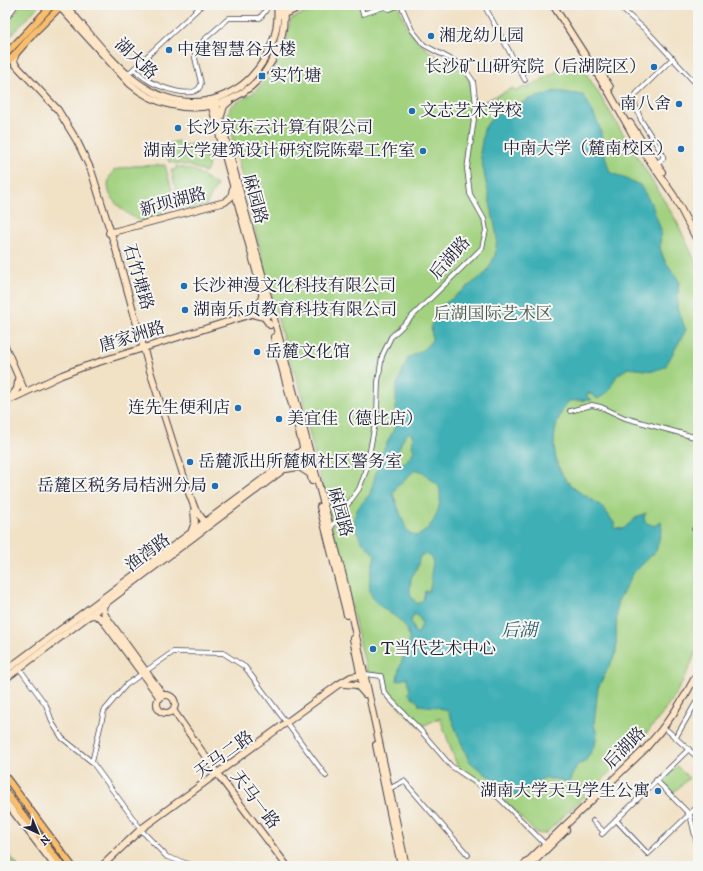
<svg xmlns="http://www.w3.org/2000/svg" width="703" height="871" font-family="'IM FELL DW Pica','Noto Serif SC',serif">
  <rect width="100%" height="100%" fill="#f6f6f2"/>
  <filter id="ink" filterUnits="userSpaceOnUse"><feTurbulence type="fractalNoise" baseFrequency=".025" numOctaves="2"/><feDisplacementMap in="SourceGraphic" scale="8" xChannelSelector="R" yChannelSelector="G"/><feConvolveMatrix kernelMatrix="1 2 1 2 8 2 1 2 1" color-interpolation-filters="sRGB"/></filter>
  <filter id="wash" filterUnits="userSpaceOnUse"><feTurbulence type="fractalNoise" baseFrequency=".012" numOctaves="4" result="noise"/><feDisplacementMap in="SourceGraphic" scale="16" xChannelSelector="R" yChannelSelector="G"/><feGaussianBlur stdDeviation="0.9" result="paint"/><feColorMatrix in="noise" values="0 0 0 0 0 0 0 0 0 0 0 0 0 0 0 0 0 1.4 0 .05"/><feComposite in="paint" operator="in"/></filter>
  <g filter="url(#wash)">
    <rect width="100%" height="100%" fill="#f1e1c5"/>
    <!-- green -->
    <g fill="#a2d280" stroke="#627a5e">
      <path d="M21,5h18l-34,37v-16z"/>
      <path d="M323,5h75c10,27 19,40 44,54 8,4 18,7 24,15 8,10 3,24 9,32l38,-18 3,3 9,-4 1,1 52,-28 98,160 22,47v380c-10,25 -21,48 -38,70 -34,43 -76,79 -115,117l-9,-1 -38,-38 -39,-24 -19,-53 -20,9 -25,-24 -9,-12 -2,-16 -17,-3 -59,-245 -7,-37 -13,-33 -18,-67 -43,-174 4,-10 22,-13 18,-18 14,-28 6,-28z"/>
      <path d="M177,141l8,5 9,-3c11,7 18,16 13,28l-2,1 -15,-6 -21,-4 -5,-17z"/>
      <path d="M165,165l10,36 -11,4 3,10 -26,7c-18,-10 -45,-29 -27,-52l19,-4z"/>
      <path d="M176,166l19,5 22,14 -11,20 -19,5 -3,-10h-5l-8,-30h5z"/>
      <path d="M677,766l12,12 -16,15 -11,-12z"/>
      <path d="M5,850l13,16h-13z"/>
    </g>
    <!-- water -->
    <path fill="#3eafb5" stroke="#306878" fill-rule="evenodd" d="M556,91l27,4c7,11 13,22 17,34 4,15 4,28 10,43l30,13 12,20 9,25 -1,18 4,11 15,22 -2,27 9,22 -21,37 -12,4 -25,-3 -11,7 -9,17 -10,7 -9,-6 -3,2 6,5 -23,1c-20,23 -21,66 5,87 8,7 20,11 28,19 5,5 9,12 13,17l-1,4 9,1 15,-13 8,-3 -2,4 1,5 9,4 7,-4 1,7 -6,22 -23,23 -16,29 -1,50 -18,35 -4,37 3,9 -2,11 -10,17 -8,3 -8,17c-26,-6 -34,-5 -51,16l-17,-16 -16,-8 -16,-13 -21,-50 -11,-4 -19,-2 1,-2 -11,-10 2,-2 -3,-13 -10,3c0,-15 13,-35 12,-44 -2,-23 -35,-25 -39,-46 -2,-12 2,-24 5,-36l-12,-12 -7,-12 -2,-14 4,-9 12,-14 11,-39 15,-30v-38l12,-29 15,-8 9,-10 -1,-15 11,-19 44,-33 9,-17 2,-19 -17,-84 4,-24 8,-12 38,-18zM410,432l3,5 -1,9 2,5 -9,12h-6c-5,-7 4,-28 11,-31zM415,470c7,0 8,2 13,7 3,3 9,5 11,10 5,17 -6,44 -23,49l-9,-5 -14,-37 2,-5zM425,554c11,4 7,11 6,20 0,7 1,12 -3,18l-3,-1 -2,9 -6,4 -6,-7 -1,-7 1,-12 6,-10 3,-12zM414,614l5,3 3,7 -3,8 -2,1 -3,-2 -3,-10z"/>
  </g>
  <g filter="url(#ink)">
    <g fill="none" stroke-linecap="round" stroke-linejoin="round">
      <!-- street casing -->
      <g stroke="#413f50" stroke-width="5.5">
        <g id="street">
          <path d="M366,5l-5,3 2,6 21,-7 6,2 9,-4"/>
          <path d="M484,5l41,75"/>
          <path d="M617,5l31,27 50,54"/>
          <path d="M5,20l11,-15"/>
          <path d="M134,69c4,3 7,7 12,10 9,7 53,24 55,4l-6,-25v-8l10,-11 24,-21h31l6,-8v-5"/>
          <path d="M127,75l75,-70"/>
          <path d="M655,164l8,-5v-4l-22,-35 -8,-21 4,-6 36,-35"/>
          <path d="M570,411l22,-6 9,2 24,11 73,20"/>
          <path d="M330,529l29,-40 7,-18 11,-58 1,-31 4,-26 9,-19 91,-89 4,-18 -2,-11 -14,-25 -3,-25 9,-64 -3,-24 -9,-13 -6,-5 -34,-18 -12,-15 -11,-25"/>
          <path d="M694,529l4,1"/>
          <path d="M19,668l27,37 7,19 9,14 30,24"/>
          <path d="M365,674l16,2 3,16 5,6 32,33 30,35 48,32 46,46"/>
          <path d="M667,730l31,28"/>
          <path d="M676,737l22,-38"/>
          <path d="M656,780l34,35 8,33"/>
          <path d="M389,789l15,-8 64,74"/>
          <path d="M616,820l32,34 50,-48"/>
          <path d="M593,821l11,11"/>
          <path d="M602,834l87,-85"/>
          <path d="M195,866l-28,-9 -24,-25 -51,-70 12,-51 22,-26 47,-33 50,1 22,14 81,109"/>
        </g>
      </g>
      <!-- secondary casing -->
      <g stroke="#413f50" stroke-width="8">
        <g id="secondary">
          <path d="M58,5l72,79c48,41 123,27 147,-34 6,-14 8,-30 6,-45"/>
          <path d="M65,5c38,42 76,106 141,96 16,-3 34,-12 45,-24 18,-19 29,-45 26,-72"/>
          <path d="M553,5l57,89 28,50 36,52 24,46"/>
          <path d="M280,10l14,-5"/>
          <path d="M281,15l25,-10"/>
          <path d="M16,53l-2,6 1,5 43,46 19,31 14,29 24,76 35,125 39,122 6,16 12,16"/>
          <path d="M597,66l13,21"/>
          <path d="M215,99l128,477 63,290"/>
          <path d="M210,100l58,215"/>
          <path d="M220,119l4,-13 6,-5"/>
          <path d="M630,123l32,49"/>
          <path d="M109,233l116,-31 6,-5 2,-9"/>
          <path d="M251,312l8,-6 3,-10"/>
          <path d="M255,315l9,2 6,8"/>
          <path d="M274,337l38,144"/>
          <path d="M5,346l20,46"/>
          <path d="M11,397l6,-8 1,-7"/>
          <path d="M5,402l57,-27 21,-8 169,-53 17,-3"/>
          <path d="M286,469l13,-2 11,7"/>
          <path d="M320,507l27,108"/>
          <path d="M192,530l3,-8 -1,-11"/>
          <path d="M105,603l-2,5 2,7 58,80"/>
          <path d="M88,616l6,-1 7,3 59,80"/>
          <path d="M353,639l10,48"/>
          <path d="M5,671l301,-224"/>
          <path d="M5,679l303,-228"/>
          <path d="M344,684l13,1 8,9"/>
          <circle cx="166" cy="704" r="9"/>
          <path d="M173,710l46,66 68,90"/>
          <path d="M376,745l25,121"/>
          <path d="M5,801l50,65"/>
          <path d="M102,866l39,-37 198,-145 12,-7 12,-2"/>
          <path d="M523,866l122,-117c22,-24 39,-49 53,-77"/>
          <path d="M530,866l36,-36"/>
        </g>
      </g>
      <!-- primary casing -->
      <g stroke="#413f50" stroke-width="8">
        <g id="primary">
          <path d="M5,55l47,-50"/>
          <path d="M5,66l29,-33 28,-28"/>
          <path d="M5,776l67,90"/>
          <path d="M5,791l57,75"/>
        </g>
      </g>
      <!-- street -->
      <use href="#street" stroke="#fff" stroke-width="4"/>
      <!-- secondary -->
      <use href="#secondary" stroke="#fde5c5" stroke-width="6"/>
      <!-- primary -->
      <use href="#primary" stroke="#f9be6d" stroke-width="6"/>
    </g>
  </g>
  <!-- markers -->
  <g fill="#1f6fb2" stroke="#f6f6f2" stroke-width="1.5">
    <circle cx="431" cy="36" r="4"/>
    <circle cx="169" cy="50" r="4"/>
    <circle cx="654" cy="67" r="4"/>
    <rect x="258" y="72" width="8" height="8" rx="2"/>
    <circle cx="679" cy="104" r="4"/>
    <circle cx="412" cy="111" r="4"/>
    <circle cx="178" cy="128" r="4"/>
    <circle cx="681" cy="149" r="4"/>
    <circle cx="423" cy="151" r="4"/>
    <circle cx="184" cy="286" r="4"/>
    <circle cx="185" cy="310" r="4"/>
    <circle cx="257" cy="352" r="4"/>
    <circle cx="238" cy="408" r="4"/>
    <circle cx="279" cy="419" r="4"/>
    <circle cx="190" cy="462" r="4"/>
    <circle cx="215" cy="486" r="4"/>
    <circle cx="373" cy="649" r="4"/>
    <circle cx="658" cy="791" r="4"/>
  </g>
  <g text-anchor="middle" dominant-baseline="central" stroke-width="4" stroke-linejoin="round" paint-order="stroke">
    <!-- poi labels -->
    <g font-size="17" fill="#22223b" stroke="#f6f6f2" text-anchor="start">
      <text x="439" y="36">湘龙幼儿园</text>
      <text x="177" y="50">中建智慧谷大楼</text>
      <text x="646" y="67" text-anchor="end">长沙矿山研究院（后湖院区）</text>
      <text x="270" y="76">实竹塘</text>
      <text x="671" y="104" text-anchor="end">南八舍</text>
      <text x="420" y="111">文志艺术学校</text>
      <text x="186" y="128">长沙京东云计算有限公司</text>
      <text x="673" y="149" text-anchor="end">中南大学（麓南校区）</text>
      <text x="415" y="151" text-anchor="end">湖南大学建筑设计研究院陈翚工作室</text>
      <text x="192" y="286">长沙神漫文化科技有限公司</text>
      <text x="193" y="310">湖南乐贞教育科技有限公司</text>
      <text x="265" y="352">岳麓文化馆</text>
      <text x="230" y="408" text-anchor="end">连先生便利店</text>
      <text x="287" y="419">美宜佳（德比店）</text>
      <text x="198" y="462">岳麓派出所麓枫社区警务室</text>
      <text x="207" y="486" text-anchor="end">岳麓区税务局桔洲分局</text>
      <text x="381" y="649">T当代艺术中心</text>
      <text x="650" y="791" text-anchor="end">湖南大学天马学生公寓</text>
    </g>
    <!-- street labels -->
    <g font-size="17" fill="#22223b" stroke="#f6f6f2">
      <text transform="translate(136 59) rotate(43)">湖大路</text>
      <text transform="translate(255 199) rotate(75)">麻园路</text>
      <text transform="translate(173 202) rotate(-15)">新坝湖路</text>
      <text transform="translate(450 258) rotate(-48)">后湖路</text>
      <text transform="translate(138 277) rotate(74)">石竹塘路</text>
      <text transform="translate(132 337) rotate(-17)">唐家洲路</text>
      <text transform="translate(340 512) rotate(75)">麻园路</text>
      <text transform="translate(148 553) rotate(-37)">渔湾路</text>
      <text transform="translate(625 748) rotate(-45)">后湖路</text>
      <text transform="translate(224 755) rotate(-36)">天马二路</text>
      <text transform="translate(255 800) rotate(53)">天马一路</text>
    </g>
    <!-- park labels -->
    <g font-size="17" fill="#485750" stroke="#f6f6f2">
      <text x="493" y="314">后湖国际艺术区</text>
    </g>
    <!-- water labels -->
    <g font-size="18" font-style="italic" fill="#2d5a6c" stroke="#f6f6f2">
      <text x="519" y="631">后湖</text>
    </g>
  </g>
  <!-- margin -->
  <rect width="703" height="871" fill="none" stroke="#f6f6f2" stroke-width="20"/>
  <!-- north arrow -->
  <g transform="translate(38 833) rotate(136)" stroke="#f6f6f2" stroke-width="3" paint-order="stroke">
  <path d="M0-3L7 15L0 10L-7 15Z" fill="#22223b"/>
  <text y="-6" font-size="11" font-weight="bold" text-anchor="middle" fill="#22223b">N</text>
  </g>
</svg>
